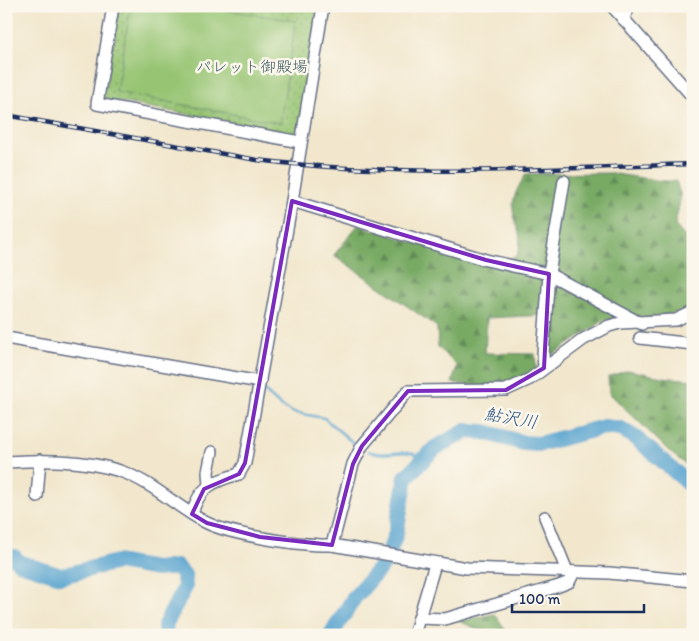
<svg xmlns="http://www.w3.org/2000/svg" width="699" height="641" font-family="Itim,'Klee One',sans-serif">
  <defs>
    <pattern id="forest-firs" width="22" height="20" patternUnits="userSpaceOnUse" patternTransform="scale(1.25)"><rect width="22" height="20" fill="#78aa64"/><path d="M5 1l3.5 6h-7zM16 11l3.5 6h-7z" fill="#628b56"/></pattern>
    <pattern id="park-dots" width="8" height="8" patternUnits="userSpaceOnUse" patternTransform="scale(1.25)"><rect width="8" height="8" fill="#96c472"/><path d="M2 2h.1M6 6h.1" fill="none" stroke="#7aa061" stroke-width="1.8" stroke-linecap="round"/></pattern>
  </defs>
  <rect width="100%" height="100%" fill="#fbf7ec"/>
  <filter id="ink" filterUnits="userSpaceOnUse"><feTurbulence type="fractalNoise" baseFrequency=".02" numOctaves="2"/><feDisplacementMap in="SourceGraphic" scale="10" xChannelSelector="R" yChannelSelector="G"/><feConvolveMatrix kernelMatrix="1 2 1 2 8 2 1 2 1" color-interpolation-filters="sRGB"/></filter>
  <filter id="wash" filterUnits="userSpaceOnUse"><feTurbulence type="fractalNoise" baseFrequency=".0096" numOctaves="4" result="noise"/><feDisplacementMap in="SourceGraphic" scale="20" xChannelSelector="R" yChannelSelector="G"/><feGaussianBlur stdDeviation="1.12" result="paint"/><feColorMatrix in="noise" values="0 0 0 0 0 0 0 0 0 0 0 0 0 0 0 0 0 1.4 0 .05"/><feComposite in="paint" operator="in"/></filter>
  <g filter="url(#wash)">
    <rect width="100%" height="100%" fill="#f2e7cd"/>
    <!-- forest -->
    <g fill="url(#forest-firs)" stroke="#4a6c61">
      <path d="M609,173l53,8h14l5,15 -6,29 8,10 10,7v68l-57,10h-31l-56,37v-42l-62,3 -2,35 50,1 1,16 -37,19 -47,-6 5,-17 -19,-19 -1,-20 -103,-72 24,-30 126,40 33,-9c8,-26 -4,-28 -4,-49 0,-12 7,-23 13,-33z"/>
      <path d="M628,370l34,7 31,3v90l-22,-17 -62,-60 -1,-16z"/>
      <path d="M495,614l14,21h-18l-32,-14z"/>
    </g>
    <!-- park -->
    <path fill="url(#park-dots)" stroke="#587a68" d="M120,6h203l-19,129 -201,-36z"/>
    <!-- pitch -->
    <path fill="#96c472" stroke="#587a68" d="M131,6h69l96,15 -16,102 -164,-31z"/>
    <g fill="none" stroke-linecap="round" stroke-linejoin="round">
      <!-- stream -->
      <g stroke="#56a3cf" stroke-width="2.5">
        <path d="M262,389l19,17 11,6 32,6 33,28"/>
        <path d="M368,451c18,8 38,-6 55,8"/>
      </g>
      <!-- river -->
      <g stroke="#56a3cf" stroke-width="16">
        <path d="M6,557h8l6,6 41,13 56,-14 39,7 21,-2 7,8 1,12 -20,38 1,10"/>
        <path d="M331,635l23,-37 32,-37 10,-28 10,-56 29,-29 31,-17 18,1 40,11 15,1 65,-17 17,2 16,10 56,48"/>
      </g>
    </g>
  </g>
  <g filter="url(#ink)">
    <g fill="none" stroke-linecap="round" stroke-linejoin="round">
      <!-- minor casing -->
      <g stroke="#666f85" stroke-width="14">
        <g id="minor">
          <path d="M113,6l-16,98 203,38"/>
          <path d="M612,6l81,91"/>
          <path d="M623,19l7,-13"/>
          <path d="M292,201l194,59 63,14 93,50"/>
          <path d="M6,338l254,44"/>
          <path d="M640,338l53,6"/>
          <path d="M544,368l-1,-14 6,-80 15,-93"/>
          <path d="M6,462c39,-2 76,-3 114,9 32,11 55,35 85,51 25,13 98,24 127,23l135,23 142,5 84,8"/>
          <path d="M209,485l-1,-13 4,-20"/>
          <path d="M37,496l3,-36"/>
          <path d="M192,514c7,-27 21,-33 47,-40l6,-11 47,-262 31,-195"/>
          <path d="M545,517l22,54"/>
          <path d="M332,545l21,-81 9,-18 46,-55 98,-1 24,-11 54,-40 25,-13 11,-3 56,-3 17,-8"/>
          <path d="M419,618l26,1 114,-33 10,-4 5,-10"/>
          <path d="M414,635l21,-71"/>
        </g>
      </g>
      <!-- minor -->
      <use href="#minor" stroke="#fff" stroke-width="11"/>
      <!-- rail casing -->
      <g stroke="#1b2f5e" stroke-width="4.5">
        <path id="rail" d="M6,115l251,45c144,18 291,9 436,4"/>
      </g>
      <!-- rail -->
      <use href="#rail" stroke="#fbf7ec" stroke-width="2.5" stroke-dasharray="8" stroke-linecap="butt"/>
    </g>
  </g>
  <!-- marked area -->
  <path fill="none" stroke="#7b2cbf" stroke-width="4" stroke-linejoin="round" d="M292,201l194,59 63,14 -5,94 -38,22 -98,1 -46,55 -9,18 -21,81 -72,-8 -53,-14 -15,-9 12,-25 35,-15 6,-11z"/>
  <g text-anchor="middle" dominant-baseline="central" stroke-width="5" stroke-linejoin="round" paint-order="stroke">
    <!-- park labels -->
    <g font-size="16" fill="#405c64" stroke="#fbf7ec">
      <text x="252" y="66">パレット御殿場</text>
    </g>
    <!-- water labels -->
    <g font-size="18" font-style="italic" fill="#305886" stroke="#fbf7ec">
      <text transform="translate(511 418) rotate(10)">鮎沢川</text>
    </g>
  </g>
  <!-- margin -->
  <rect width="699" height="641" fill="none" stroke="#fbf7ec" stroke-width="25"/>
  <!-- scale -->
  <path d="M512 604v8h132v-8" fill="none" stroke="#1b2f5e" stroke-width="2.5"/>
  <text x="519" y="604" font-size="15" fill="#1b2f5e" stroke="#fbf7ec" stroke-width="4" paint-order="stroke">100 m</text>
</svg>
